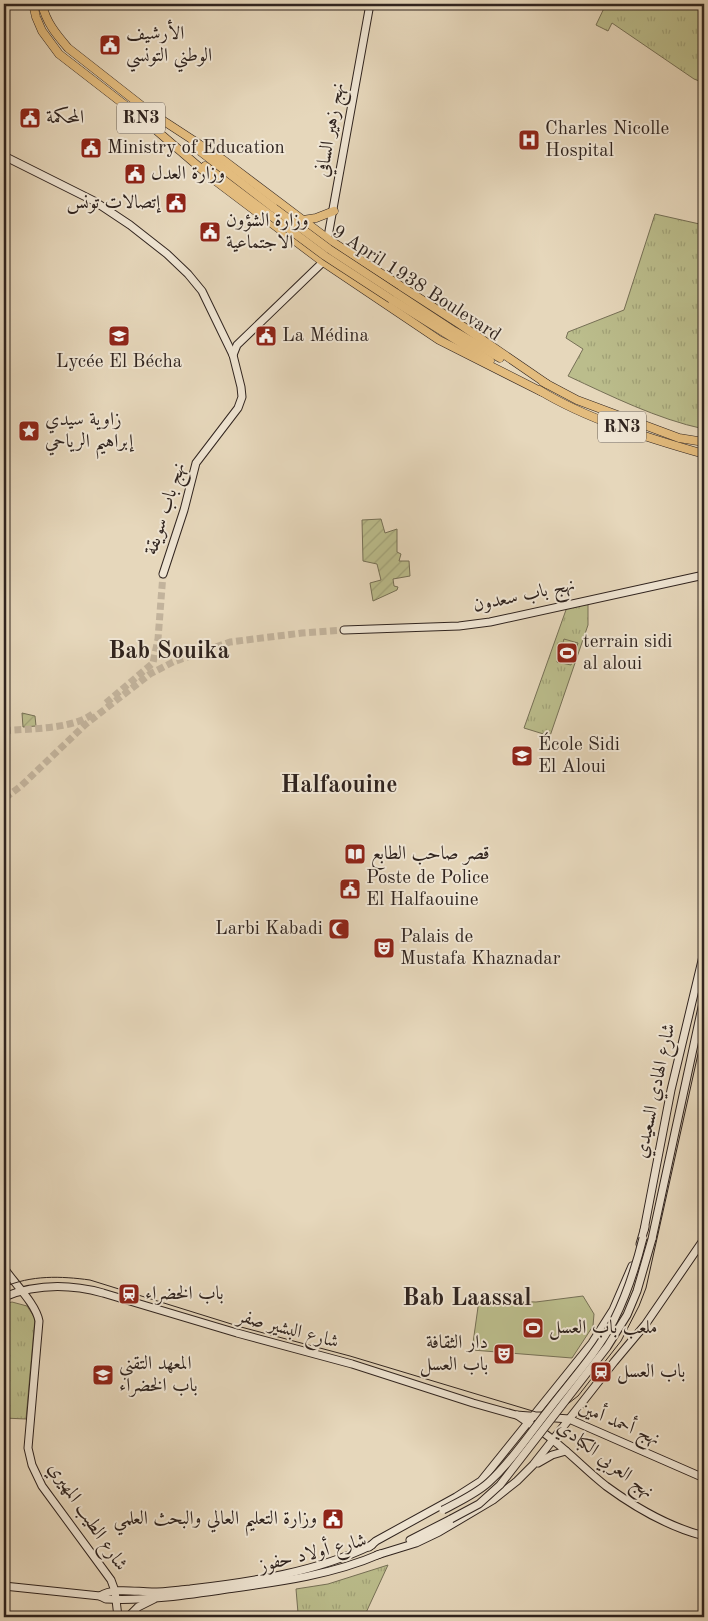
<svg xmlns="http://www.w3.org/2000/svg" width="708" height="1621" font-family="'Old Standard TT',Amiri,serif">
  <defs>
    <pattern id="grass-tufts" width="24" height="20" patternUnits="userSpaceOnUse" patternTransform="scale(1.25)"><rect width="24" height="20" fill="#bbbd8c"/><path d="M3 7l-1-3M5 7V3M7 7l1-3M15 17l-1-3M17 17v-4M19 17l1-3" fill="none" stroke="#a1a278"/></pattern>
    <pattern id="garden-furrows" width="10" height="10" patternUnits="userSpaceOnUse" patternTransform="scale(1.25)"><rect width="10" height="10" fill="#bbbd8c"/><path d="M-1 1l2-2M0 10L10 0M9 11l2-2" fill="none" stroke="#a1a278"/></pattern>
  </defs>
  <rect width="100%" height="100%" fill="#e6d7bb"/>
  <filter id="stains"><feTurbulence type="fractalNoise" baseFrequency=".004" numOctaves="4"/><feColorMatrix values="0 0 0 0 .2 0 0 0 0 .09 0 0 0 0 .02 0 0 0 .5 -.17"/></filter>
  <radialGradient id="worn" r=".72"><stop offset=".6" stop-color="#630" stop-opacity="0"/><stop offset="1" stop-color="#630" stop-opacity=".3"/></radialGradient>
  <!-- grass -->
  <g fill="url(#grass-tufts)" stroke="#767056">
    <path d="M606,4h98v79l-10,-4 -82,-56 -4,8 -12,-6z"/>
    <path d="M655,214l49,11v204c-47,-10 -93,-33 -136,-53l15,-27 -17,-11 2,-6 56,-22z"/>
    <path d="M588,603v22l-38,111 -26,-8 43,-121z"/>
    <path d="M12,1302l15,4 8,12 -9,101 -22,-1v-114z"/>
    <path d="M388,1565l-24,52h-68l2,-4 -2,-24 32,-5z"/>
  </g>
  <!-- garden -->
  <g fill="url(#garden-furrows)" stroke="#767056">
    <path d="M381,519l4,14 12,-4v23l4,2 -2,7h10l1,15 -17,3 1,7 4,1 -1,3 -24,11 -3,-18 11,-3 -4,-16 -14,-3 -1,-41z"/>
    <path d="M22,713l13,3 1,10 -13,1z"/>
  </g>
  <!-- pitch -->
  <g fill="#bbbd8c" stroke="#767056">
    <path d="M564,639l14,4 -7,22 -14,-3z"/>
    <path d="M583,1296l11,18 -1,12 -21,32 -100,-8 7,-50 57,2z"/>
  </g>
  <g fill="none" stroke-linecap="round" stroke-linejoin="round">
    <!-- secondary-tunnel -->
    <g stroke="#c2b39c" stroke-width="7" stroke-dasharray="7 3.5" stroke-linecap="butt">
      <path d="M106,703l47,-40 5,-24 5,-65"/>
      <path d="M4,731c26,-3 69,-1 90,-18"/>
      <path d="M5,798l16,-12 65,-62 64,-50 23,-12 57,-20 72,-9 42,-3"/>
    </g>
    <!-- secondary casing -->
    <g stroke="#30241f" stroke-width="9">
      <g id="secondary">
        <path d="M4,156l90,45 36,24 37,29 21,20 14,17 31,64 8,32 1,10 -4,11 -42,55 -12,47 -21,64"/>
        <path d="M327,242l43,-238"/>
        <path d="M233,355l4,-10 86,-83 1,-4"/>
        <path d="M344,630l115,-4 31,-4 214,-47"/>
        <path d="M4,799l1,-1"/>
        <path d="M644,1230l27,-140 33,-138"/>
        <path d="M652,1239l52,-241"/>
        <path d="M640,1244l5,-17"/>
        <path d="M4,1268c10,15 32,36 35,53l-11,127 4,17 10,21 69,94 4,11 3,26"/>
        <path d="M4,1297c32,-13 66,-13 99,-4l134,40 115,31 121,39 43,12 53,4 135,59"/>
        <path d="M517,1415c12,9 26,16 37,26 18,14 34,31 52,45 30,22 63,41 98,50"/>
        <path d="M538,1463l14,-8 14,-4"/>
        <path d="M410,1540l41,-21"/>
        <path d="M369,1547l7,-6 80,-44 25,-16 111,-138 21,-33 19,-44"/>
        <path d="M377,1555l39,-12 23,-11 54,-32 24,-19 16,-16 81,-103 31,-37 59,-86"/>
        <path d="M4,1586l96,10 6,3c40,2 82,-4 121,-10 51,-7 105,-14 153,-35"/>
        <path d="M100,1596c14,-9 36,-4 52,-4 13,0 26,-2 38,-3 62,-7 126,-17 182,-44"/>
        <path d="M128,1617l10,-10 16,-8"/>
      </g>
    </g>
    <!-- primary casing -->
    <g stroke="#30241f" stroke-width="9">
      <g id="primary">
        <path d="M33,4l3,13 6,14 17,23 93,72"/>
        <path d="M42,4c4,18 14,30 26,44l88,69"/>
        <path d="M153,114l69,45 106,80 133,86 86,59"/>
        <path d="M149,124l64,55 110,83 116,78 103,52"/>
        <path d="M192,145l82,63"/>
        <path d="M205,166l65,49"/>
        <path d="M303,220l13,-2 18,-7"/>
        <path d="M396,293l58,38 46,27"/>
        <path d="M391,299l99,62"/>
        <path d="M543,382l34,18 102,38 25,4"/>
        <path d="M539,390c47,29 112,49 165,64"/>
      </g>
    </g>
    <!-- secondary -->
    <use href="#secondary" stroke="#efe5d3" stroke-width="7"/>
    <!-- primary -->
    <use href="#primary" stroke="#e3bc7e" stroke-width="8"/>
    <!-- tram -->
    <path stroke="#30241f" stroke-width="1" d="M4,1287c27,-12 57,-11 86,-7l151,47 109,29 186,56h15l14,-6 13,-10 43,-55 18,-35 7,-18 58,-261"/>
    <!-- secondary-bridge casing -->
    <g stroke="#30241f" stroke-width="9" stroke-linecap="butt">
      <g id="secondary-bridge">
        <path d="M443,1510c15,-8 33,-16 46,-28 22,-20 39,-46 58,-70 22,-29 50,-59 67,-92 13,-26 22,-54 29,-82"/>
        <path d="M451,1519l28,-15 21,-19 107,-138 20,-32 10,-24 15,-52"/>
      </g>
    </g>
    <!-- primary-bridge casing -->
    <g stroke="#30241f" stroke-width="9" stroke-linecap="butt">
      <g id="primary-bridge">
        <path d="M274,208l55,41 67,44"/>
        <path d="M270,215l55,41 66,43"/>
      </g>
    </g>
    <!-- secondary-bridge -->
    <use href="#secondary-bridge" stroke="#efe5d3" stroke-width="7"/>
    <!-- primary-bridge -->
    <use href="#primary-bridge" stroke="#e3bc7e" stroke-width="8"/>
  </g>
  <!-- icons -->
  <defs>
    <g id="civic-square" transform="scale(1.125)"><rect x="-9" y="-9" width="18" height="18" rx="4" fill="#8f2418" stroke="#efe5d3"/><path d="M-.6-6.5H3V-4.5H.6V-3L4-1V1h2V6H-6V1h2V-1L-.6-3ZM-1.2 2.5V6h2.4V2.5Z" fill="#fff"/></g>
    <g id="hospital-square" transform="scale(1.125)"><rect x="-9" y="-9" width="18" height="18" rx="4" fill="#8f2418" stroke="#efe5d3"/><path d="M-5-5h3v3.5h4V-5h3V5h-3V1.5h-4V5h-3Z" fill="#fff"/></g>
    <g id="school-square" transform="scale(1.125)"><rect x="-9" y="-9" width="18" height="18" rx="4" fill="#8f2418" stroke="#efe5d3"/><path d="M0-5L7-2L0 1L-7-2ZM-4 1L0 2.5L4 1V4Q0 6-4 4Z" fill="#fff"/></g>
    <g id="sight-square" transform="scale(1.125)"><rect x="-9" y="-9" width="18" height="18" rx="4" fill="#8f2418" stroke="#efe5d3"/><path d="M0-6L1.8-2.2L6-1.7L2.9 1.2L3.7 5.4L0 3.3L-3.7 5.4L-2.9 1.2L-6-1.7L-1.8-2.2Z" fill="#fff"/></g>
    <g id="stadium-square" transform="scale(1.125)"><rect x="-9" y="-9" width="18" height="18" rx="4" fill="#8f2418" stroke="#efe5d3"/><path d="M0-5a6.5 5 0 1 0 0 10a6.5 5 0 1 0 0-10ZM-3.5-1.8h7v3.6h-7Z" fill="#fff"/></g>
    <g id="library-square" transform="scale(1.125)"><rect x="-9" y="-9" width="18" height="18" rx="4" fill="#8f2418" stroke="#efe5d3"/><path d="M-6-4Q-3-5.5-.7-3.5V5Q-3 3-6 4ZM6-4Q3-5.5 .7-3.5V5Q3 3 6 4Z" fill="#fff"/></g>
    <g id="mosque-square" transform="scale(1.125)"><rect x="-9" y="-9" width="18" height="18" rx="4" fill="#8f2418" stroke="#efe5d3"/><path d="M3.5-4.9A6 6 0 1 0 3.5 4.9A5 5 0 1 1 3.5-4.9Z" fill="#fff"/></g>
    <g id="theatre-square" transform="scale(1.125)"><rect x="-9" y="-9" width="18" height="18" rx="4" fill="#8f2418" stroke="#efe5d3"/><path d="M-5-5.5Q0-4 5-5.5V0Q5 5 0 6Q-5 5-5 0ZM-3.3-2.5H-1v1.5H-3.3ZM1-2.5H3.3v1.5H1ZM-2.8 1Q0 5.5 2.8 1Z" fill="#fff"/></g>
    <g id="station-square" transform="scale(1.125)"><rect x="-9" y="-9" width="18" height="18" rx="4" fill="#8f2418" stroke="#efe5d3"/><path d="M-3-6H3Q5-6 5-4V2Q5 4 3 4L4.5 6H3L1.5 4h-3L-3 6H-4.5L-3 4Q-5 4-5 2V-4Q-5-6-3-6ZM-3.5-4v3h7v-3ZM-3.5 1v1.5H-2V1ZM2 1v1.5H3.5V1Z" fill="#fff"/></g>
  </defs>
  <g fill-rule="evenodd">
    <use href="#civic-square" x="110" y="45"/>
    <use href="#civic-square" x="30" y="118"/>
    <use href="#hospital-square" x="529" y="140"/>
    <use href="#civic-square" x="91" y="148"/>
    <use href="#civic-square" x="135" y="174"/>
    <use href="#civic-square" x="176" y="203"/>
    <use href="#civic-square" x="210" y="232"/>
    <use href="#school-square" x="119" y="336"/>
    <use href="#civic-square" x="266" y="336"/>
    <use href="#sight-square" x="29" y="431"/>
    <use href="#stadium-square" x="567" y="653"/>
    <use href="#school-square" x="522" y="756"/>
    <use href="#library-square" x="355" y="854"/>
    <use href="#civic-square" x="350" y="889"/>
    <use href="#mosque-square" x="339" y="929"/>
    <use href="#theatre-square" x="384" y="948"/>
    <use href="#station-square" x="129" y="1294"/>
    <use href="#stadium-square" x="533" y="1328"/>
    <use href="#theatre-square" x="504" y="1354"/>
    <use href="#station-square" x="601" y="1372"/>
    <use href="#school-square" x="103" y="1375"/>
    <use href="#civic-square" x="333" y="1519"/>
  </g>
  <g text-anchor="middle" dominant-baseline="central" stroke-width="4" stroke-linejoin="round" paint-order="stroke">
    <!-- shield labels -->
    <g fill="#efe5d3" stroke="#695e55" stroke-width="1">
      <rect x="117" y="102.5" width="48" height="31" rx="4"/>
      <rect x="598" y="411.5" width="48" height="31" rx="4"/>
    </g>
    <g font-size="18" font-weight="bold" fill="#30241f">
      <text x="141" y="118">RN3</text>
      <text x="622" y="427">RN3</text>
    </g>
    <!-- poi labels -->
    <g font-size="19" fill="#30241f" stroke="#efe5d3" text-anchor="start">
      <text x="126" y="34">الأرشيف<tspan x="126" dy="22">الوطني التونسي</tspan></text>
      <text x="46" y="118">المحكمة</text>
      <text x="545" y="129">Charles Nicolle<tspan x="545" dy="22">Hospital</tspan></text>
      <text x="107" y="148">Ministry of Education</text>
      <text x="151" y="174">وزارة العدل</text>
      <text x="160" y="203" text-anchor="end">إتصالات تونس</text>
      <text x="226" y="221">وزارة الشؤون<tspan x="226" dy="22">الاجتماعية</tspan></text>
      <text x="282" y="336">La Médina</text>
      <text x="119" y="362" text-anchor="middle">Lycée El Bécha</text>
      <text x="45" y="420">زاوية سيدي<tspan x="45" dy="22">إبراهيم الرياحي</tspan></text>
      <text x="583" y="642">terrain sidi<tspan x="583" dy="22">al aloui</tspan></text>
      <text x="538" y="745">École Sidi<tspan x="538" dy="22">El Aloui</tspan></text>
      <text x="371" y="854">قصر صاحب الطابع</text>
      <text x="366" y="878">Poste de Police<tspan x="366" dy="22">El Halfaouine</tspan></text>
      <text x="323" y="929" text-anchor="end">Larbi Kabadi</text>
      <text x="400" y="937">Palais de<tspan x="400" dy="22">Mustafa Khaznadar</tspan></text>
      <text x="145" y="1294">باب الخضراء</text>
      <text x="549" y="1328">ملعب باب العسل</text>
      <text x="488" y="1343" text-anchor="end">دار الثقافة<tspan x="488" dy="22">باب العسل</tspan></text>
      <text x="119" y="1364">المعهد التقني<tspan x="119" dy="22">باب الخضراء</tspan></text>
      <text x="617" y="1372">باب العسل</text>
      <text x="317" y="1519" text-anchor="end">وزارة التعليم العالي والبحث العلمي</text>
    </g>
    <!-- street labels -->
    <g font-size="19" fill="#30241f" stroke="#efe5d3">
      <text transform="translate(331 130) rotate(-80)">نهج زهير السافي</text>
      <text transform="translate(416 284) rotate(33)">9 April 1938 Boulevard</text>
      <text transform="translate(166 509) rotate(-72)">نهج باب سويقة</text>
      <text transform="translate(524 596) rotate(-12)">نهج باب سعدون</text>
      <text transform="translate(656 1091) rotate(-78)">شارع الهادي السعيدي</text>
      <text transform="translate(288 1330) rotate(15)">شارع البشير صفر</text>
      <text transform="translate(619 1424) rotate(23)">نهج أحمد أمين</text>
      <text transform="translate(605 1460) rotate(37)">نهج العربي الكبادي</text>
      <text transform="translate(87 1517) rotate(56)">شارع الطيب المهيري</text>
      <text transform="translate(313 1554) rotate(-14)">شارع أولاد حفوز</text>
    </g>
    <!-- district labels -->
    <g font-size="24" font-weight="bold" fill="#30241f" stroke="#efe5d3">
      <text x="169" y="652">Bab Souika</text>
      <text x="339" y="786">Halfaouine</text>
      <text x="467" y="1299">Bab Laassal</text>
    </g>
  </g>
  <!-- margin -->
  <rect width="708" height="1621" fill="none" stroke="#e6d7bb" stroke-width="20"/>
  <rect x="5" y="5" width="698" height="1611" fill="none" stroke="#30241f" stroke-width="2.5"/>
  <rect x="10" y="10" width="688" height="1601" fill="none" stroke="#30241f"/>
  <rect width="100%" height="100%" filter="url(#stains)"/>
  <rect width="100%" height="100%" fill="url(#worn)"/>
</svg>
